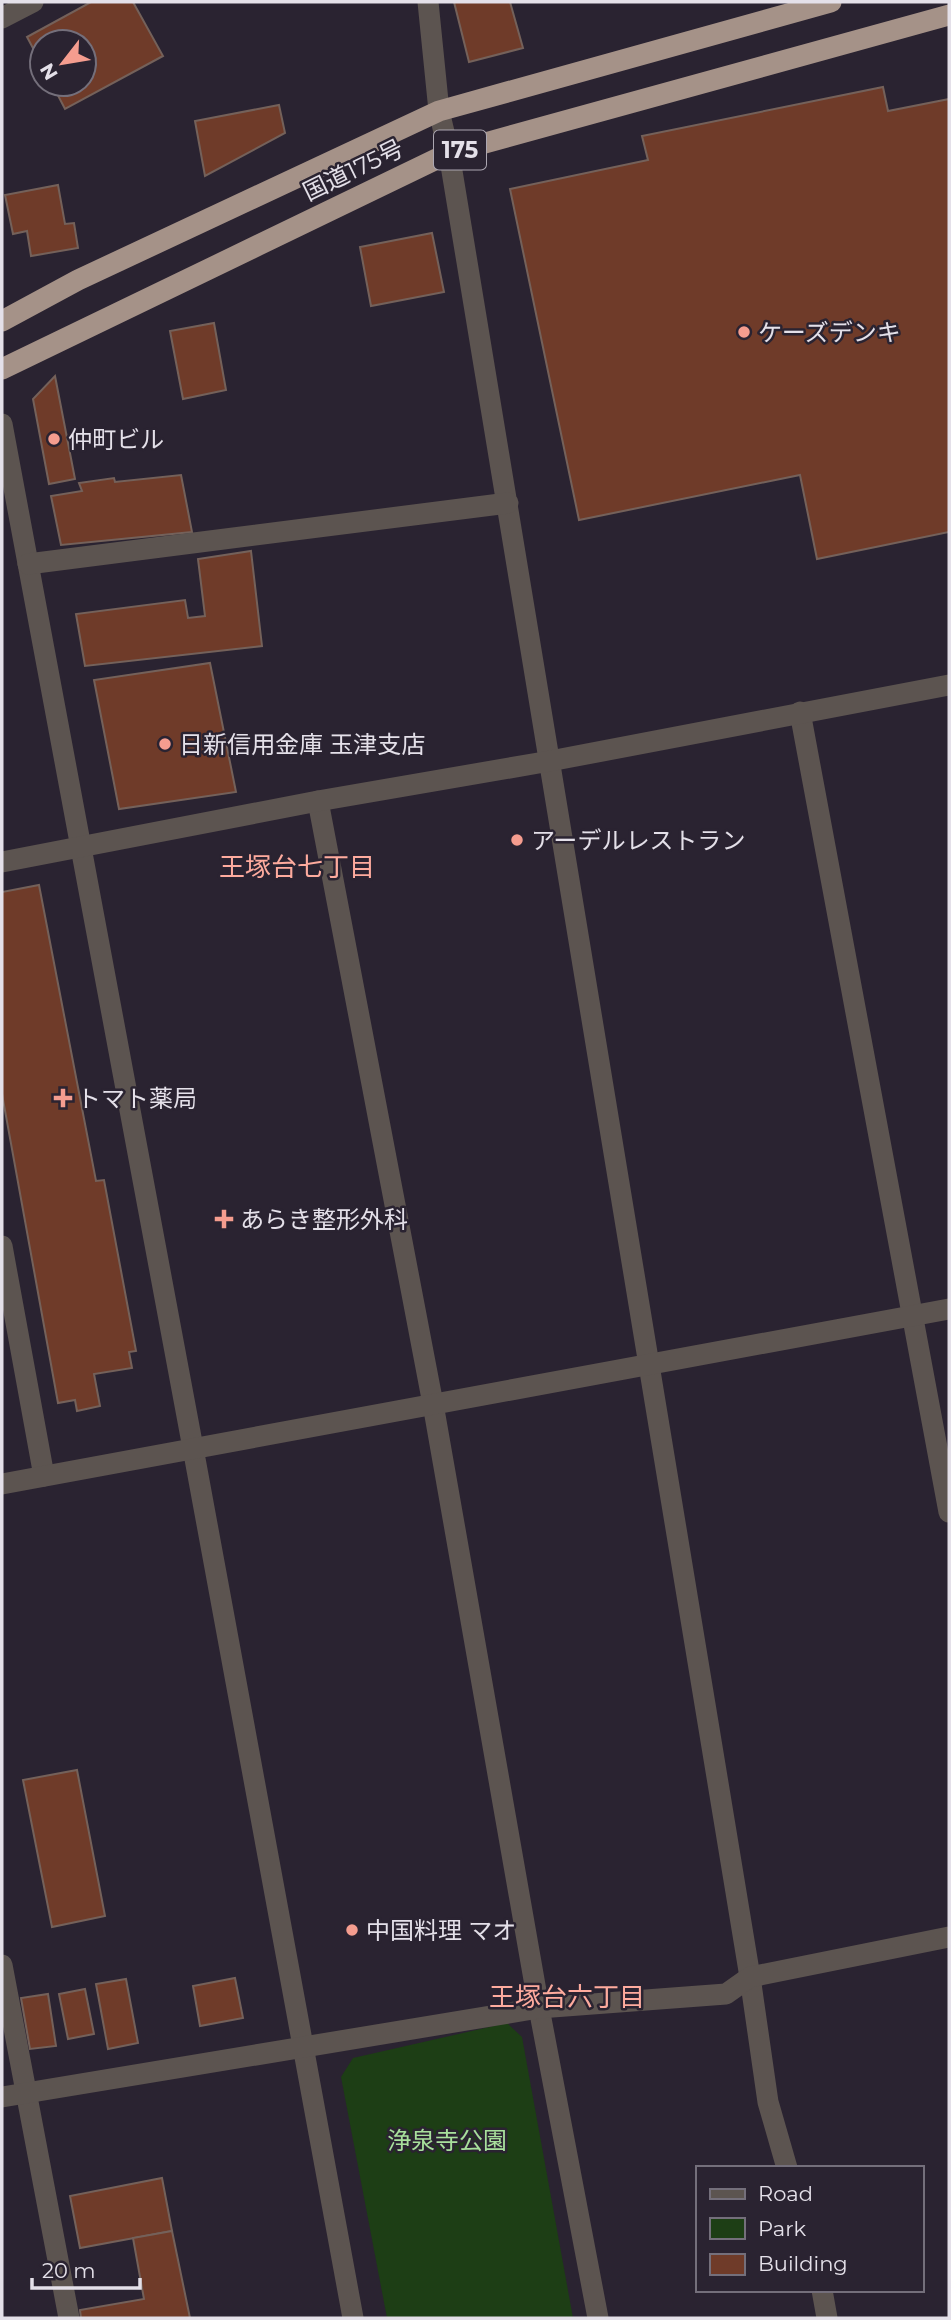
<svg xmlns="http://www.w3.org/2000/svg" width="951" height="2320" font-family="Montserrat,'Noto Sans JP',sans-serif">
  <rect width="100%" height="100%" fill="#2a2331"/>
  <!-- green -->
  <path fill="#1d3e15" d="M507,2023l15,14 51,281h-186l-46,-241 12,-19z"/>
  <!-- building -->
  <g fill="#6f3b29" stroke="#74615a" stroke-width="2">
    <path d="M91,2h42l30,54 -98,53 -13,-25h32v-42h-42v23l-15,-28z"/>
    <path d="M454,2h56l13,46 -54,14z"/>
    <path d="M883,87l5,24 61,-12v433l-132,27 -17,-84 -221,45 -69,-331 138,-29 -6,-24z"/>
    <path d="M279,105l6,28 -80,43 -10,-55z"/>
    <path d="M58,185l7,39 9,-1 4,25 -47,8 -4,-25 -14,3 -8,-39z"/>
    <path d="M432,233l12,59 -73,14 -11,-59z"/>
    <path d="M214,323l12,67 -43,9 -13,-68z"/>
    <path d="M55,376l20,103 -26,5 -16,-85z"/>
    <path d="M181,475l11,57 -131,13 -10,-49 31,-5 -3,-8 35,-5 1,4z"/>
    <path d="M251,551l11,95 -177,20 -9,-52 109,-14 3,18 17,-2 -7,-57z"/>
    <path d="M210,663l26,129 -117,17 -25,-129z"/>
    <path d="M39,885l57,296 8,-1 32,171 -7,1 3,16 -38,6 6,32 -23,5 -2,-11 -17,3 -56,-309v-202z"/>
    <path d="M77,1770l28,146 -53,11 -29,-147z"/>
    <path d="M235,1978l8,40 -43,8 -7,-40z"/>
    <path d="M126,1979l12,64 -30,6 -12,-65z"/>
    <path d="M85,1989l9,45 -26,5 -9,-45z"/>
    <path d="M48,1994l8,52 -26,3 -9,-51z"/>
    <path d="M162,2178l10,53 -92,17 -10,-52z"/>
    <path d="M172,2231l18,87h-109l-1,-8 64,-11 -11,-61z"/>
  </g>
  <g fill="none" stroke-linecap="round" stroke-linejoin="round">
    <!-- minor -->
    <g stroke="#5c5450" stroke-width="21">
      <path d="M428,2l11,109 10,42 301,1824 18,125 19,66"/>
      <path d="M2,18l31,-16"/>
      <path d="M2,424l191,1024 160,870"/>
      <path d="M28,564l480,-61"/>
      <path d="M800,712l149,800"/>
      <path d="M318,801l115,603 106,604 59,310"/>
      <path d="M2,862l316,-61 232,-40 399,-76"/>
      <path d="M2,1246l42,230"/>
      <path d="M2,1484l947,-175"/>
      <path d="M2,1965l67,353"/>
      <path d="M2,2097l537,-89 187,-14 24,-17 199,-40"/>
      <path d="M822,2290l5,28"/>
    </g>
    <!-- highway -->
    <g stroke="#a59288" stroke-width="21">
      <path d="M2,321l76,-41 361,-169 392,-109"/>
      <path d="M2,369l447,-216 500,-138"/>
    </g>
  </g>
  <!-- markers -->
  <g fill="#f59d8f" stroke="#2a2331" stroke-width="2.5">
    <circle cx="744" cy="332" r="7"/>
    <circle cx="54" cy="439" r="7"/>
    <circle cx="165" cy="744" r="7"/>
    <circle cx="517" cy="840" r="7"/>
    <path d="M59.5 1087.5h7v7h7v7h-7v7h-7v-7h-7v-7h7z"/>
    <path d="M220.5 1208.5h7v7h7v7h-7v7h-7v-7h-7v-7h7z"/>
    <circle cx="352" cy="1930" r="7"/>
  </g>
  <g text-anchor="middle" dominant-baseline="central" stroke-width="5" stroke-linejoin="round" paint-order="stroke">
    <!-- shield labels -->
    <rect fill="#2a2331" stroke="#aca7b2" stroke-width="2" x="434" y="130.5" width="52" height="39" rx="5"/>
    <g font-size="23" font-weight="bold" fill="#e4e0e9">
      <text x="460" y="150">175</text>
    </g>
    <!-- street labels -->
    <g font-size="24" fill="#e4e0e9" stroke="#2a2331">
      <text transform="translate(353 170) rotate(-26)">国道175号</text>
    </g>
    <!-- poi labels -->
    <g font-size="24" fill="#e4e0e9" stroke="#2a2331" text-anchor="start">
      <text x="758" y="332">ケーズデンキ</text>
      <text x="68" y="439">仲町ビル</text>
      <text x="179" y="744">日新信用金庫 玉津支店</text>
      <text x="531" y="840">アーデルレストラン</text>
      <text x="77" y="1098">トマト薬局</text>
      <text x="240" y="1219">あらき整形外科</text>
      <text x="366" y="1930">中国料理 マオ</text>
    </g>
    <!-- park labels -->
    <g font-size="24" fill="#a8e09c" stroke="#2a2331">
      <text x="447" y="2140">浄泉寺公園</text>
    </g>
    <!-- neighbourhood labels -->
    <g font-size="26" fill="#feab9e" stroke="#2a2331">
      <text x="297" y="867">王塚台七丁目</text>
      <text x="567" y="1997">王塚台六丁目</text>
    </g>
  </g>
  <!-- border -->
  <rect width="951" height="2320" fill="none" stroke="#e4e0e9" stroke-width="7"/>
  <!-- legend -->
  <rect x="696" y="2166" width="228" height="126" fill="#2a2331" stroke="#746f7b" stroke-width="2"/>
  <rect x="710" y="2189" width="35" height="10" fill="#5c5450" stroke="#746f7b" stroke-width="2"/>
  <text x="758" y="2201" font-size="21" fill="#e4e0e9">Road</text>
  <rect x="710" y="2218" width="35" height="21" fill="#1d3e15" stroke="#746f7b" stroke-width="2"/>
  <text x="758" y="2236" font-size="21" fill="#e4e0e9">Park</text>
  <rect x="710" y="2254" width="35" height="21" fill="#6f3b29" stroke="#746f7b" stroke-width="2"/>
  <text x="758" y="2271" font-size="21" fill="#e4e0e9">Building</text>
  <!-- north arrow -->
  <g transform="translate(63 63) rotate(239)"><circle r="33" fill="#2a2331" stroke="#746f7b" stroke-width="2"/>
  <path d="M0-5L12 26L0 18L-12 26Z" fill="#f59d8f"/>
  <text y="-10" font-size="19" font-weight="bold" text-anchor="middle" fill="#e4e0e9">N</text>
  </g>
  <!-- scale -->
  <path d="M32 2278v10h108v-10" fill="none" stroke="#e4e0e9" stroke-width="3.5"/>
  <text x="42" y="2278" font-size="21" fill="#e4e0e9" stroke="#2a2331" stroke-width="5" paint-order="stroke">20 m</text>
</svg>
